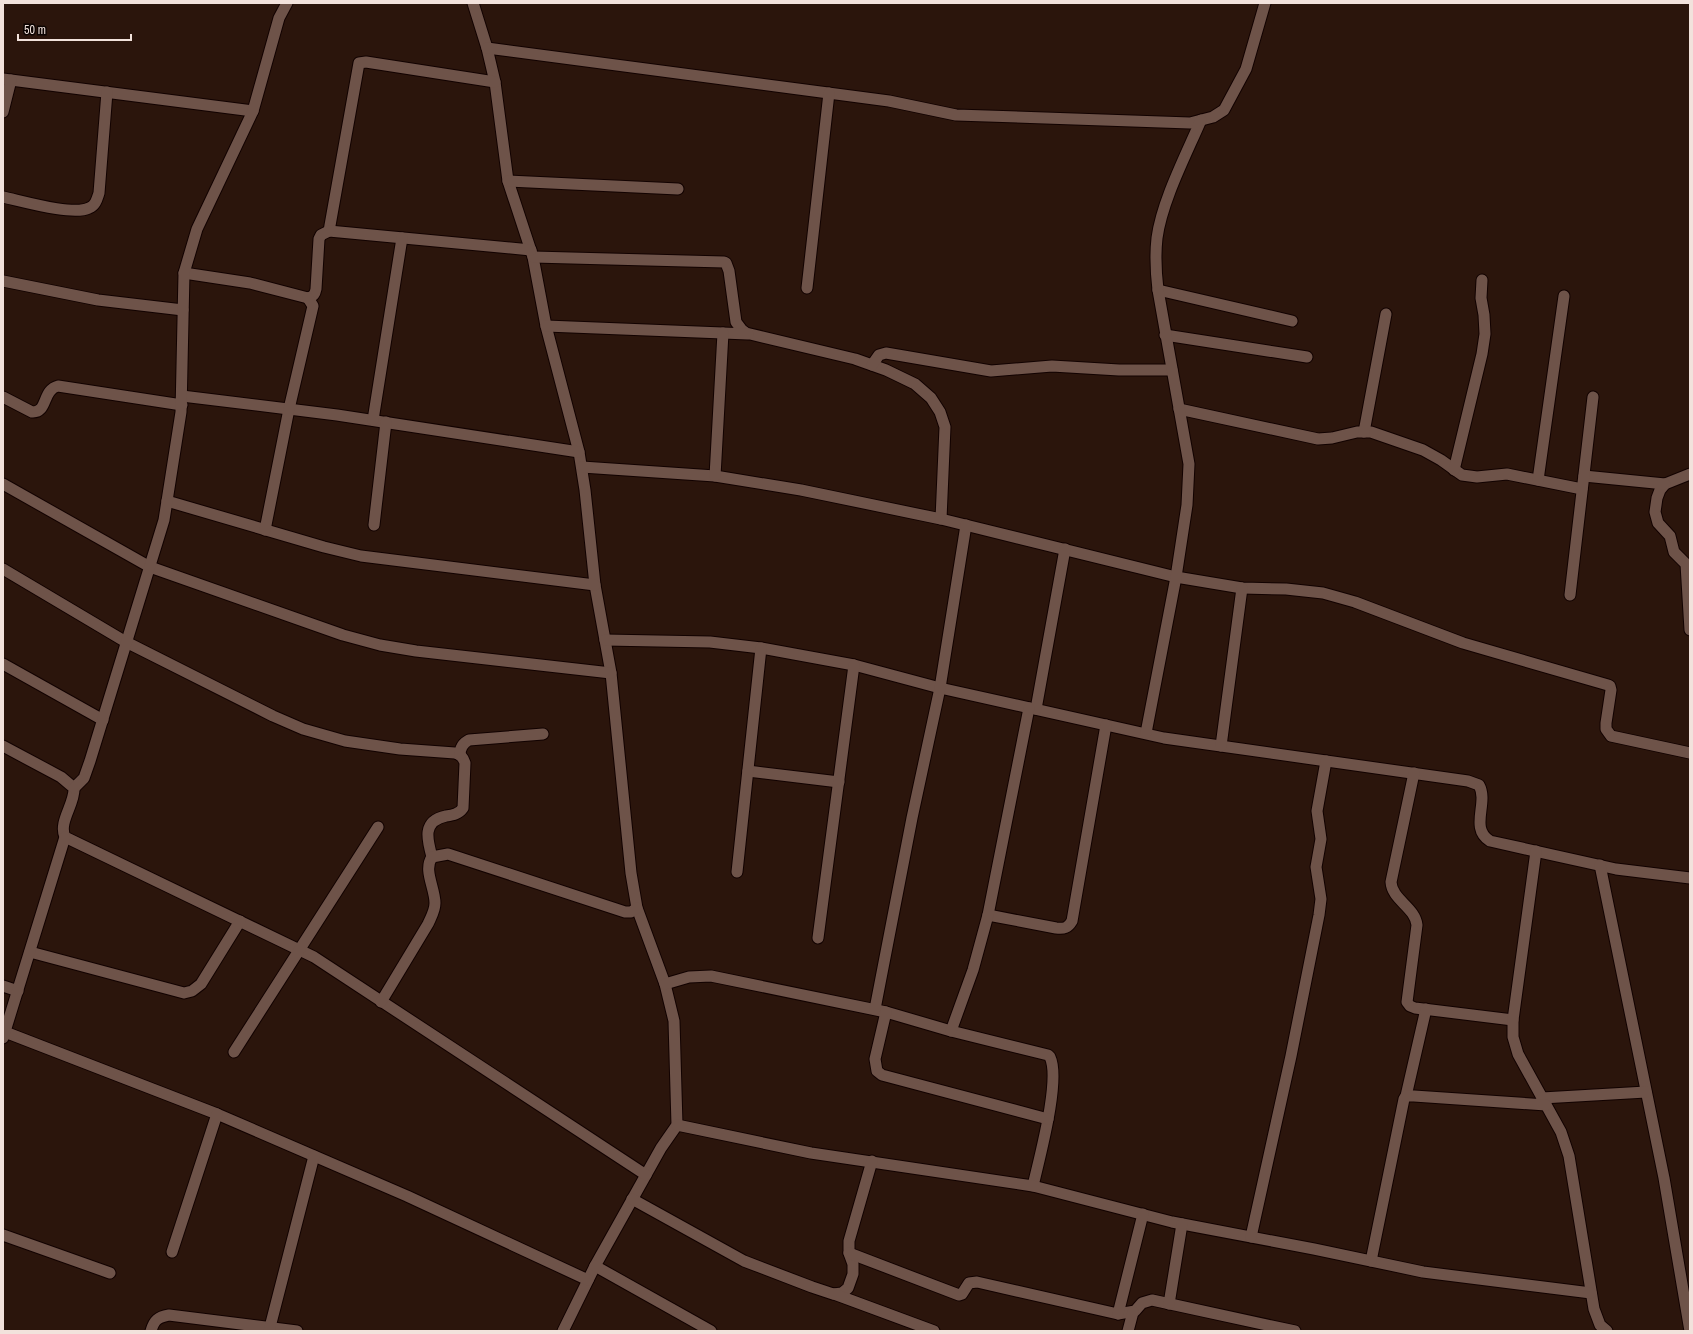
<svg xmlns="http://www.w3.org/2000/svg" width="1693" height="1334" font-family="'Archivo Narrow',sans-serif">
  <rect width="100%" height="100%" fill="#2b150c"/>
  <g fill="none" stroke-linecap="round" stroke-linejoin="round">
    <!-- minor casing -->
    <g stroke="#120200" stroke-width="13">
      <g id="minor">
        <path d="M473,3l14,45 8,34 13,99 25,76 13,69 33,126 6,38 10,95 16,88 20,200 6,35 28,76 9,37 3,104 -16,23 -66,118 -32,65"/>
        <path d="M487,48l402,53 67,14 234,8 23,-6 11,-7 22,-41 19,-66"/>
        <path d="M3,79l250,32"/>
        <path d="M3,112l8,-32"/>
        <path d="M508,181l170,8"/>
        <path d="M3,197c19,4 70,19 86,11 7,-3 8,-9 10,-15l8,-101"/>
        <path d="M329,231l30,-168 7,-1 129,20"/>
        <path d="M533,257l191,5 2,1 3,8 7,51 6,8 4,3 109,26 31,11 29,14 16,14 9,14 5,15 -4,92"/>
        <path d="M184,273l66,10 58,15c6,-2 7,-4 8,-9l3,-50 2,-4 8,-4 202,19"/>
        <path d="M3,281l95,19 85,10"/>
        <path d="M807,288l22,-195"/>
        <path d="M1158,290l134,31"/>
        <path d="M546,326l202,8"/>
        <path d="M1165,335l142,22"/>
        <path d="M872,365l7,-10 7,-2 105,18 61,-5 67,4h53"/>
        <path d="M182,396l155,19 242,37"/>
        <path d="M3,397l29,15c16,1 10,-22 26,-26l124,19"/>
        <path d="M1179,409l139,30 14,-1 25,-6h14l52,18 18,10 21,15 15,2 30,-3 75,15"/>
        <path d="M373,420l29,-182"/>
        <path d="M1364,432l22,-118"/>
        <path d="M582,467l133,9 86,14 140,29 235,58 66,11 44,1 37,4 32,9 108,41 145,42 2,1 1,4 -5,33v6l5,7 79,17"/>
        <path d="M1454,470l28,-116 3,-20 -1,-19 -3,-17 1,-18"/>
        <path d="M1690,474l-25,10 -5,6 -3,8 -2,14 3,11 12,13 4,16 12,12 4,66"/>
        <path d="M715,476l8,-143"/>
        <path d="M1584,476l81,8"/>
        <path d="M1538,480l26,-184"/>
        <path d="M3,484l147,83 193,68 37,10 36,6 195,22"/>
        <path d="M167,501l157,46 37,9 234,29"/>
        <path d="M374,525l12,-103"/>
        <path d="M265,530l24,-121 24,-103 -5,-8"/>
        <path d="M3,569l123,73 147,74 30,13 42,12 55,8 55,4c6,2 8,4 10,10l-2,45c-4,6 -10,7 -17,8 -24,5 -19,23 -14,41"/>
        <path d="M1570,595l23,-198"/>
        <path d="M605,640l105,2 51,6 93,17 86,23 224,50 304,43 11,4c10,18 -10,43 11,56l126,28 74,9"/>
        <path d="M3,664l100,56"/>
        <path d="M1036,709l29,-160"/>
        <path d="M1146,733l30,-156 11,-72 2,-41 -31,-174c-2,-17 -3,-34 -1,-52 5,-37 29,-83 44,-118"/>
        <path d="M3,746l58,31 13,11c1,16 -16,34 -9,49l249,120 332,218"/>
        <path d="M1221,746l21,-158"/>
        <path d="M460,755c0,-7 3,-12 9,-15l74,-6"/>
        <path d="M748,771l91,11"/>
        <path d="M1414,773l-23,109c1,18 24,25 26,43l-10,77 3,4 5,2 98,12"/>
        <path d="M74,788l10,-10 6,-17 74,-241 17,-108 3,-139 13,-44 56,-118 26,-93 8,-15"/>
        <path d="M1536,851l-23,169v17l5,17 43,78 8,24 25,153 6,16 7,6"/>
        <path d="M1600,865l64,313 26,153"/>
        <path d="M737,872l24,-224"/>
        <path d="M988,915l68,13c8,1 12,0 16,-7l34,-196"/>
        <path d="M818,938l36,-273"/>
        <path d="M30,952l154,41 8,-2 9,-7 39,-63"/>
        <path d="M665,984l24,-7 22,-1 175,36 65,19 97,24 2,2c11,23 -11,102 -17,129"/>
        <path d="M3,986l15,5"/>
        <path d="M381,1002l47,-78c3,-7 7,-13 7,-21 0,-15 -12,-33 -3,-46l16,-3 177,58h6l6,-4"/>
        <path d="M875,1009l37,-191 28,-130 26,-163"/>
        <path d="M886,1012l-11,47 2,12 5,4 166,44"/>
        <path d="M951,1031l22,-61 15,-55 41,-207"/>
        <path d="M5,1032l212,82 190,82 181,84"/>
        <path d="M3,1038l62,-201"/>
        <path d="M234,1052l144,-225"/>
        <path d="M1406,1096l20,-87"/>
        <path d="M1542,1098l104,-6"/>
        <path d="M677,1125l134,28 222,33 139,36 142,27 109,23 168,21"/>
        <path d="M632,1199l112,62 68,26 21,7 9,-1 6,-5 5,-14v-10l-4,-11v-12l23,-80"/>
        <path d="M3,1235l107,38"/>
        <path d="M1251,1237l40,-181 28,-141 2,-16 -5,-32 5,-28 -4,-28 9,-50"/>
        <path d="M172,1252l45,-138"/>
        <path d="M849,1253l110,42 3,-1 7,-11 8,-1 141,32 17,-3 7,-8 10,-3 143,31"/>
        <path d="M1371,1261l33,-162 2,-3h8l132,9"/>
        <path d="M595,1266l116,65"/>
        <path d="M834,1294l100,37"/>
        <path d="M1169,1304l13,-80"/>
        <path d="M1118,1314l25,-100"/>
        <path d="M151,1331c3,-11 7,-14 18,-16l128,16"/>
        <path d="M269,1331l45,-175"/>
        <path d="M1128,1331l5,-19"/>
      </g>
    </g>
    <!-- minor -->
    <use href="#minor" stroke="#6e5349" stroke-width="11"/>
  </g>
  <!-- border -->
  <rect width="1693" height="1334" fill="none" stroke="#f2e2dc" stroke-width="8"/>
  <!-- scale -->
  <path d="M18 34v6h113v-6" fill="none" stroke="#f2e2dc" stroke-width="2"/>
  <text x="24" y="34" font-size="12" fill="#f2e2dc" stroke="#0c0402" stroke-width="3" paint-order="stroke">50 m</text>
</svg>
